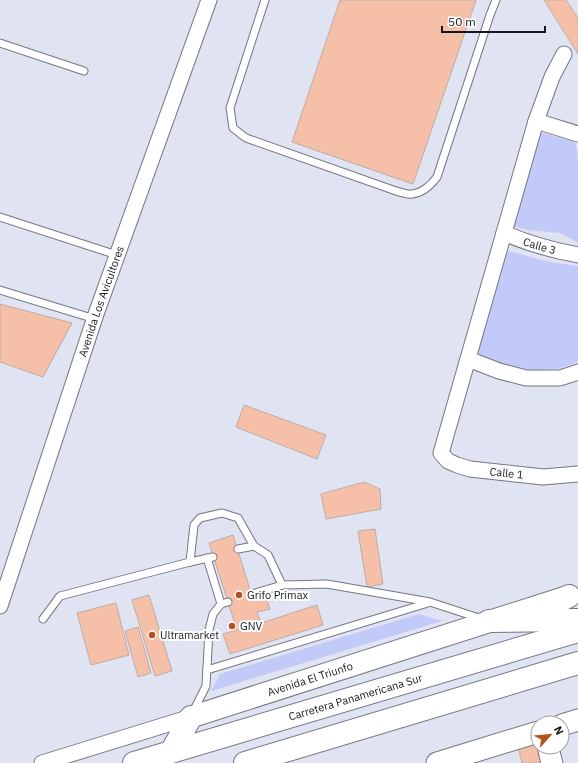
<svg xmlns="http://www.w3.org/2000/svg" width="578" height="763" font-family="'IBM Plex Sans',sans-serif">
  <rect width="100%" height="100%" fill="#e0e3f1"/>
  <!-- green -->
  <g fill="#c1caf8">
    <path d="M539,132l36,10 3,15v86l-18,-10 -32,-3 -15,-4z"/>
    <path d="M508,251l42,11 28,4v96l-21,7 -31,2 -26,-4 -25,-16z"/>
    <path d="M419,614l23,7 -231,70 9,-17z"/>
  </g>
  <!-- building -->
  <g fill="#f5bfa8" stroke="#bcada7">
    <path d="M340,0h136l-63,184 -121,-42z"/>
    <path d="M544,0h22l12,18v36z"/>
    <path d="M0,304l72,19 -29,54 -43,-15z"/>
    <path d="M244,405l82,30 -9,24 -81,-32z"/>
    <path d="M364,482l16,7 1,20 -55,10 -5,-25z"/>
    <path d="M375,529l8,55 -16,3 -9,-56z"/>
    <path d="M233,535l20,64 12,-4 5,14 -13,3 4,11 56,-18 6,20 -93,29 -7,-20 14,-4 -28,-87z"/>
    <path d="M149,595l23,76 -17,5 -23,-76z"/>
    <path d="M116,603l13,52 -38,10 -14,-52z"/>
    <path d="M138,627l13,46 -13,4 -13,-46z"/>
    <path d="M538,742v5l6,16h-22l-4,-16z"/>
  </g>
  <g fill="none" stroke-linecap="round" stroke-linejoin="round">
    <!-- lane casing -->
    <g stroke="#747683" stroke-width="9">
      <g id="lane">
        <path d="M265,0l-35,108 3,20 13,10 150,53c5,1 11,4 16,3 11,-1 19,-9 25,-17l53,-162 6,-15"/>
        <path d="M0,43l84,28"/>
        <path d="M0,217l117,38"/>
        <path d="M0,290l95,29"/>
        <path d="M238,549l16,-3 14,9 14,30"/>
        <path d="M207,558l14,46"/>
        <path d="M190,562l4,-37 6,-7 22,-5 16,5 16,28"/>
        <path d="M252,594l30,-9 45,-1 103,18 52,17"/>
        <path d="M43,619l17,-23 130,-34 23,-5"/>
        <path d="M207,670l221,-67"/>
        <path d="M193,712l13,-26 3,-56 4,-16 8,-10 7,-2"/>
        <path d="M555,747l4,16"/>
      </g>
    </g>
    <!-- street casing -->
    <g stroke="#747683" stroke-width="17">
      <g id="street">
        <path id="s1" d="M564,54l-12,23 -16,44 -95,332 7,8 9,4 13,4 73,8 35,-3"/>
        <path d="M536,121l42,13"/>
        <path id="s2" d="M504,233c25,11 47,17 74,22"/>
        <path d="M468,359l31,12 27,7h34l18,-6"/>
        <path id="s3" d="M0,606l96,-292 113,-314"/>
        <path d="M545,747l4,16"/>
        <path d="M42,763l149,-46"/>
      </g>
    </g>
    <!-- secondary casing -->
    <g stroke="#747683" stroke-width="23">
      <g id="secondary">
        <path id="s4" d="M191,717l378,-121"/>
        <path d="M562,725l16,-5"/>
        <path d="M437,763l101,-31"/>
      </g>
    </g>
    <!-- highway casing -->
    <g stroke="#747683" stroke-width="24">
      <g id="highway">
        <path d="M557,620c-1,-1 -4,-3 -5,-5 -4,-8 12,-16 17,-19"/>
        <path d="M489,621l89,-1"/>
        <path d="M171,752l20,-35"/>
        <path id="s5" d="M134,763l444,-132"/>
        <path d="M245,763l333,-100"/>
      </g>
    </g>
    <!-- lane -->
    <use href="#lane" stroke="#fff" stroke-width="7"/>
    <!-- street -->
    <use href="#street" stroke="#fff" stroke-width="15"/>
    <!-- secondary -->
    <use href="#secondary" stroke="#fff" stroke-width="21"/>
    <!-- highway -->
    <use href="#highway" stroke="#fff" stroke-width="22"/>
  </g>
  <!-- markers -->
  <g fill="#b5501f" stroke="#fff" stroke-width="1.5">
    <circle cx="239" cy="595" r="4"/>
    <circle cx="232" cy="626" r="4"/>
    <circle cx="152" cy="635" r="4"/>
  </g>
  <g text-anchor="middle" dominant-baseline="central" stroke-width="4" stroke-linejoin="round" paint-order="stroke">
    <!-- street labels -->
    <g font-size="11" fill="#16171c" stroke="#fff">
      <text stroke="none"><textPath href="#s2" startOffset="38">Calle 3</textPath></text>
      <text stroke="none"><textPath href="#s3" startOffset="321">Avenida Los Avicultores</textPath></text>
      <text stroke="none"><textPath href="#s1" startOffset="489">Calle 1</textPath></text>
      <text stroke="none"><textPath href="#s4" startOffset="125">Avenida El Triunfo</textPath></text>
      <text stroke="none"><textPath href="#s5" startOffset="231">Carretera Panamericana Sur</textPath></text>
    </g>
    <!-- poi labels -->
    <g font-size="11" fill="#16171c" stroke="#fff" text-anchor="start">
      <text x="247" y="595">Grifo Primax</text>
      <text x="240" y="626">GNV</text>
      <text x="160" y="635">Ultramarket</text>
    </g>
  </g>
  <!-- north arrow -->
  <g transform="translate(550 735) rotate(63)"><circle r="19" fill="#ffffff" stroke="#a2a2a4"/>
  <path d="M0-3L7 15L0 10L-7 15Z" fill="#b5501f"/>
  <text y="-6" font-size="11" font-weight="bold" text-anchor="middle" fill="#16171c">N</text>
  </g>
  <!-- scale -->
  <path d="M442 26v6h103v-6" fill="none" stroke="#16171c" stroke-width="2"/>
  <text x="448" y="26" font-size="12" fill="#16171c" stroke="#ffffff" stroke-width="3" paint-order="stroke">50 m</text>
</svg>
